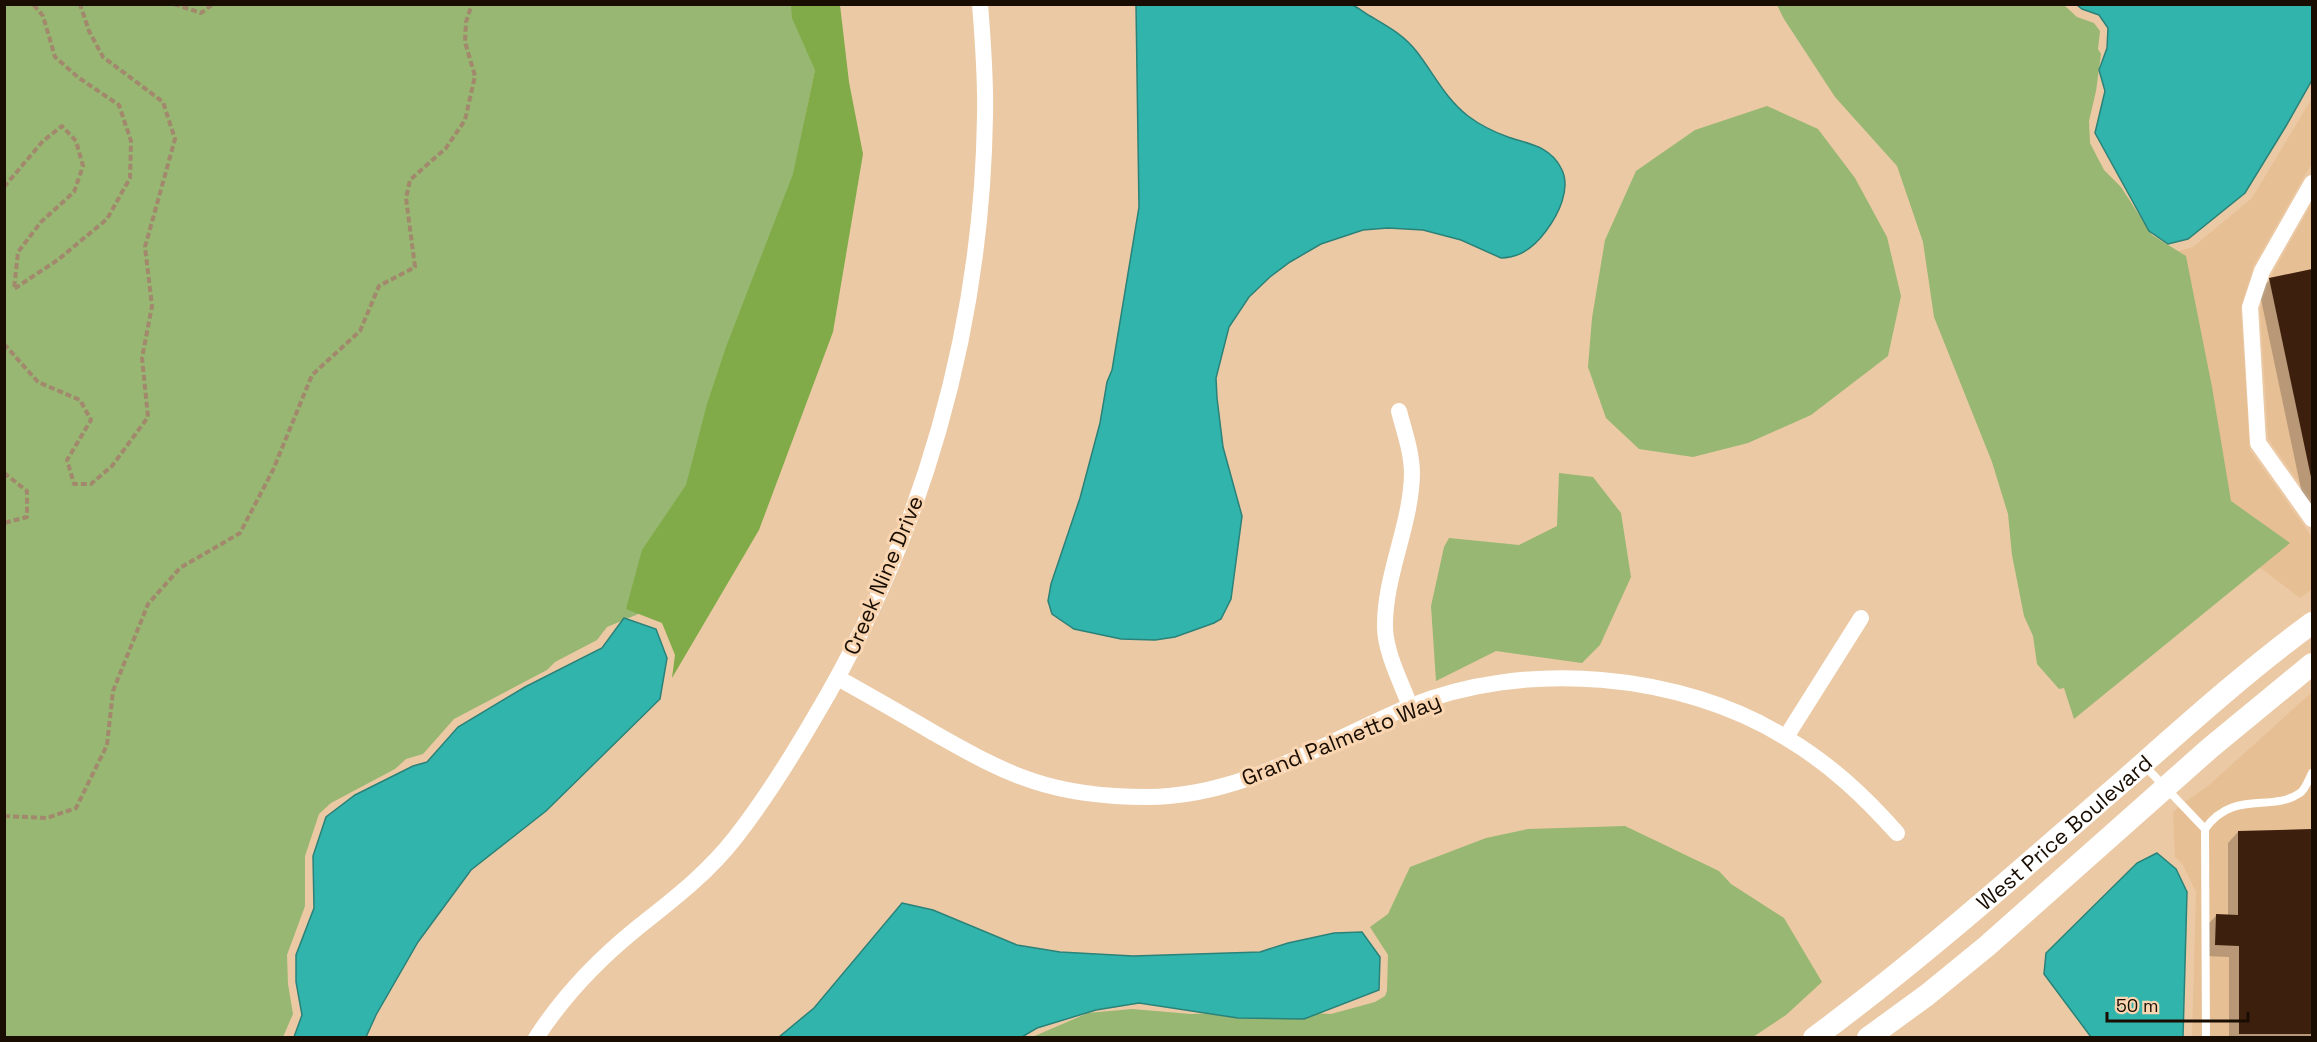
<svg xmlns="http://www.w3.org/2000/svg" width="2317" height="1042" font-family="'Space Grotesk',sans-serif">
  <rect width="100%" height="100%" fill="#ebc9a4"/>
  <!-- built -->
  <g fill="#e7bf94">
    <path d="M2312,98v65l-58,102 -13,43 9,142 62,87v52l-12,9 -46,-35 -15,-28 -32,-105 -32,-178 18,-5 59,-49z"/>
    <path d="M2312,203v298l-44,-62 -8,-131 11,-32z"/>
    <path d="M2312,692v345h-120l4,-145 -13,-27 -8,-8 -2,-44 6,-7 29,-20z"/>
  </g>
  <!-- green -->
  <g fill="#97b772">
    <path d="M5,5h812l-2,65 -10,48 -12,112 -145,380 -41,17 -10,13 -42,22 -8,8 -93,49 -31,35 -17,5 -11,10 -64,34 -12,11 -14,42v50l-18,49 1,29 5,30 -10,23 -278,1z"/>
    <path d="M1777,5h287l13,12 17,6 6,8 -2,18 3,5 -5,37 -7,30 1,22 14,27 17,17 31,48 34,21 26,131 19,114 59,42 -216,176 -10,-31 -5,1 -22,-25 -4,-28 -9,-20 -12,-61 -4,-41 -16,-52 -58,-145 -11,-75 -26,-76 -62,-69 -51,-78z"/>
    <path d="M1767,106l51,23 37,49 32,59 14,59 -13,60 -77,59 -63,28 -55,14 -54,-8 -33,-31 -18,-51 4,-49 13,-78 31,-69 59,-41z"/>
    <path d="M1559,473l34,4 28,36 10,64 -31,68 -18,18 -86,-12 -60,30 -5,-75 13,-59 5,-9 70,7 38,-19z"/>
    <path d="M1625,826l94,45 12,13 53,34 38,64 -36,33 -33,22 -723,1 58,-25 44,-4 59,5 87,-3 53,3 44,-12 10,-6 2,-5 1,-36 -18,-28 18,-13 22,-47 76,-29 42,-9z"/>
  </g>
  <!-- forest -->
  <path fill="#80ab48" d="M791,5h49l9,77 14,72 -30,178 -74,198 -87,148 3,-23 -13,-32 -36,-14 16,-59 44,-65 21,-81 19,-57 67,-173 22,-104 -23,-52z"/>
  <!-- water -->
  <g fill="#31b4ac" stroke="#2a8279" stroke-width="1.5">
    <path d="M1350,4c8,3 13,8 20,12 17,10 34,19 47,36 17,22 28,46 51,64 12,9 26,16 40,21 21,7 42,9 53,31 11,20 -3,47 -15,63 -11,15 -25,27 -45,27l-40,-18 -38,-10 -35,-2 -25,2 -42,14 -31,18 -20,15 -21,20 -20,30 -13,51 1,20 6,49 19,69 -11,83 -10,20 -7,4 -39,14 -20,3 -34,-1 -47,-10 -22,-15 -4,-13 3,-17 29,-86 20,-75 7,-41 5,-12 27,-163 -3,-202z"/>
    <path d="M2077,5h235v75l-26,46 -41,67 -57,46 -20,5 -19,-13 -54,-98 10,-42 -6,-21 8,-22 1,-20 -9,-13 -17,-6z"/>
    <path d="M624,618l32,11 11,29 -7,41 -114,112 -75,59 -53,72 -42,73 -10,22h-72l8,-22 -6,-33v-27l18,-47 -1,-52 13,-39 29,-22 58,-29 14,-4 31,-35 67,-40 77,-39z"/>
    <path d="M2157,853l19,16 11,23 -4,145h-92l-47,-63 2,-21 91,-90z"/>
    <path d="M902,903l31,7 84,35 43,7 73,4 127,-4 28,-9 46,-10 28,-1 18,25 -1,33 -75,29 -66,-1 -99,-15 -43,7 -59,18 -15,9h-243l35,-29z"/>
  </g>
  <!-- shadow -->
  <g fill="#0003">
    <path d="M2312,271v235l-7,2 -46,-218 11,-10z"/>
    <path d="M2312,830v208h-83v-81l-24,-1v-29l11,-11h12v-73l10,-11z"/>
  </g>
  <!-- building -->
  <g fill="#3d1f0e">
    <path d="M2312,269v208h-1l-42,-199z"/>
    <path d="M2312,829v205h-73v-88l-24,-1 1,-31 22,1v-84z"/>
  </g>
  <g fill="none" stroke-linecap="round" stroke-linejoin="round">
    <!-- path -->
    <g stroke="#a2886c" stroke-width="4" stroke-dasharray="6 3" stroke-linecap="butt">
      <path d="M174,4l27,9 12,-9"/>
      <path d="M4,187l39,-46 19,-15 14,15 7,25 -9,26 -33,30 -23,30 -4,37 45,-30 48,-40 23,-41 1,-37 -12,-36 -40,-27 -24,-21 -12,-41 -10,-12"/>
      <path d="M4,344l34,38 42,18 11,20 -24,40 7,24h17l21,-18 36,-49 -6,-59 10,-52 -7,-59 30,-108 -12,-37 -60,-45 -14,-26 -9,-27"/>
      <path d="M4,473l23,18v26l-23,6"/>
      <path d="M4,816l43,2 29,-10 31,-63 6,-54 35,-87 32,-36 60,-35 33,-63 39,-95 48,-44 19,-45 36,-19 -9,-69 4,-18 36,-32 19,-28 10,-44 -10,-34 1,-20 6,-18"/>
    </g>
    <!-- lane -->
    <g stroke="#fff" stroke-width="8">
      <path d="M2143,764l62,65 1,209"/>
      <path d="M2205,829c28,-40 66,-16 95,-36 5,-3 9,-14 12,-20"/>
    </g>
    <!-- street -->
    <g stroke="#fff" stroke-width="16">
      <path d="M2312,183l-50,88 -12,36 8,136 54,76"/>
      <path d="M1399,411c5,20 13,41 13,63 -1,52 -28,102 -27,154 1,26 16,54 25,78"/>
      <path d="M838,678c32,18 64,36 96,55 32,18 63,36 99,48 36,12 76,16 114,16 95,0 176,-54 261,-90 116,-48 273,-35 380,32 43,26 76,57 109,94"/>
      <path d="M1786,737l75,-119"/>
      <path d="M536,1038c26,-40 63,-79 100,-109 35,-28 70,-54 99,-91 29,-37 54,-77 78,-118 109,-182 169,-391 172,-604 1,-37 -2,-74 -5,-112"/>
    </g>
    <!-- secondary -->
    <g stroke="#fff" stroke-width="22">
      <path id="s1" d="M1814,1038c110,-81 211,-172 314,-261 60,-53 120,-107 184,-154"/>
      <path d="M1868,1038l59,-43 60,-49 223,-198 102,-84"/>
    </g>
  </g>
  <g text-anchor="middle" dominant-baseline="central" stroke-width="6" stroke-linejoin="round" paint-order="stroke">
    <!-- street labels -->
    <g font-size="22" fill="#190d02" stroke="#f9d6b1">
      <text transform="translate(883 575) rotate(-67)">Creek Nine Drive</text>
      <text transform="translate(1341 739) rotate(-22)">Grand Palmetto Way</text>
      <text stroke="none"><textPath href="#s1" startOffset="324">West Price Boulevard</textPath></text>
    </g>
  </g>
  <!-- border -->
  <rect width="2317" height="1042" fill="none" stroke="#190d02" stroke-width="12"/>
  <!-- scale -->
  <path d="M2107 1012v9h141v-9" fill="none" stroke="#190d02" stroke-width="3"/>
  <text x="2116" y="1012" font-size="18" fill="#190d02" stroke="#f9d6b1" stroke-width="4.5" paint-order="stroke">50 m</text>
</svg>
